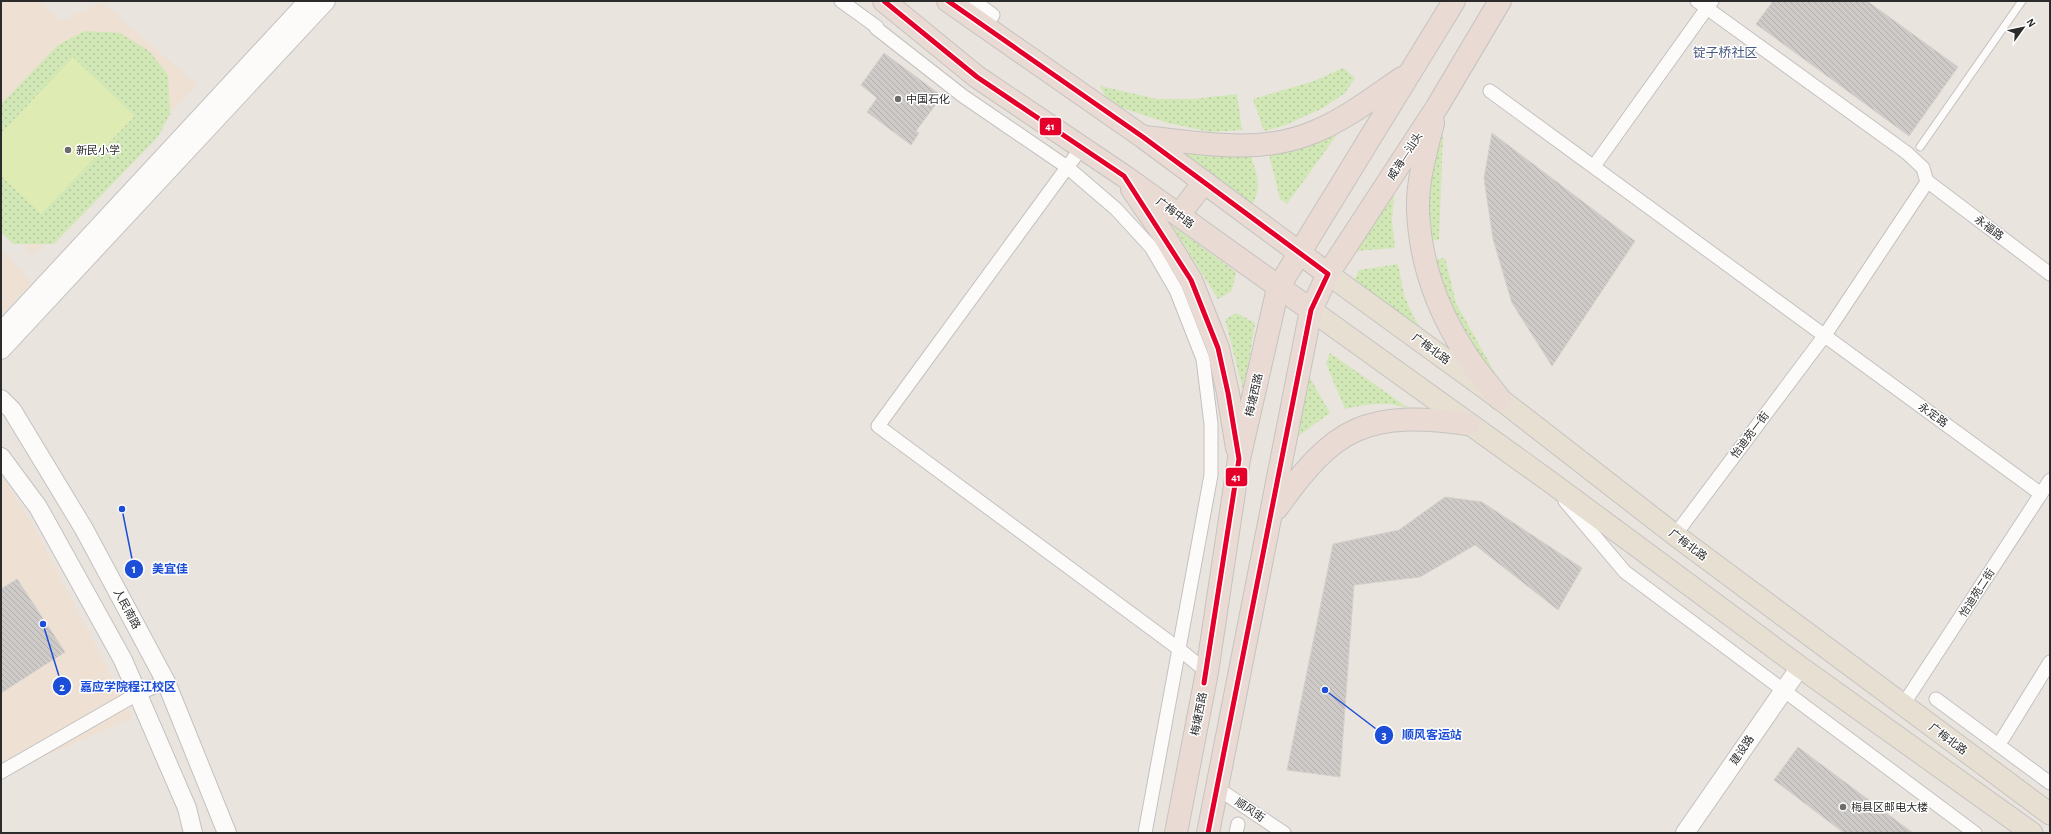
<svg xmlns="http://www.w3.org/2000/svg" width="2051" height="834" font-family="'Alegreya Sans','Noto Sans SC',sans-serif">
  <defs>
    <pattern id="green-dots" width="8" height="8" patternUnits="userSpaceOnUse"><rect width="8" height="8" fill="#d1e7b6"/><path d="M2 2h.1M6 6h.1" fill="none" stroke="#b4c69d" stroke-width="1.8" stroke-linecap="round"/></pattern>
    <pattern id="building-back-hatch" width="6" height="6" patternUnits="userSpaceOnUse"><rect width="6" height="6" fill="#cecac7"/><path d="M-1 5l2 2M0 0l6 6M5-1l2 2" fill="none" stroke="#b1aeab"/></pattern>
  </defs>
  <rect width="100%" height="100%" fill="#eae4df"/>
  <!-- education -->
  <g fill="#eee1d3">
    <path d="M1,1h40l20,20 41,-19 95,83 -164,171 -32,-40z"/>
    <path d="M1,248l30,35 -30,33z"/>
    <path d="M1,474l35,56 97,188 -132,57z"/>
  </g>
  <!-- green -->
  <g fill="url(#green-dots)">
    <path d="M85,31l35,2 29,18 19,24 2,39 -12,23 -104,107h-41l-12,-12v-128l57,-59z"/>
    <path d="M1343,68l12,10 -10,15 -22,15 -40,18 -19,5 -11,-32 61,-18z"/>
    <path d="M1100,86l57,13h36l44,-5 5,36 -32,2 -42,-9 -46,-15 -16,-11z"/>
    <path d="M1444,106l-5,134 -25,3z"/>
    <path d="M1346,122l-59,82 -7,-5 -12,-49z"/>
    <path d="M1166,147l84,6c7,22 13,33 1,55z"/>
    <path d="M1395,180l-3,41 3,27 -41,3z"/>
    <path d="M1172,225l64,47 -4,19 -14,8z"/>
    <path d="M1445,258l11,45 40,72 -14,-7 -63,-106z"/>
    <path d="M1398,264l6,31 10,23 19,27 -81,-61 7,-14z"/>
    <path d="M1237,313l18,10 -11,71 -19,-75z"/>
    <path d="M1330,353l81,57c-21,-10 -44,-6 -66,-1l-19,-46z"/>
    <path d="M1298,357l32,56 -29,21 -16,15z"/>
  </g>
  <!-- pitch -->
  <path fill="#deebb2" d="M73,57l62,59 -94,98 -40,-38v-43z"/>
  <!-- building -->
  <g fill="url(#building-back-hatch)" stroke="#d5d0cb">
    <path d="M1773,1h94l91,66 -49,69 -153,-112z"/>
    <path d="M884,53l58,43 -26,35 3,2 -8,12 -44,-33 10,-14 -16,-13z"/>
    <path d="M1492,133l143,108 -83,125 -40,-63 -19,-64 -9,-61z"/>
    <path d="M1445,497l37,5 100,66 -24,42 -83,-65 -55,32 -66,8 -14,192 -53,-7 46,-226 66,-14z"/>
    <path d="M17,579l48,73 -64,41v-104z"/>
    <path d="M1798,747l115,86h-69l-70,-53z"/>
  </g>
  <g fill="none" stroke-linecap="round" stroke-linejoin="round">
    <!-- lane casing -->
    <g stroke="#c3c1c1" stroke-width="9">
      <path id="lane" d="M1920,147l102,-146"/>
    </g>
    <!-- street casing -->
    <g stroke="#c3c1c1" stroke-width="15">
      <g id="street">
        <path d="M841,1l36,26 -1,1 87,68 104,71 49,42 35,38 25,43 27,69 8,65v51l-66,358"/>
        <path d="M974,1l19,14 -8,12"/>
        <path d="M1490,91l551,403"/>
        <path d="M1082,147l-204,279 301,223 28,23"/>
        <path d="M1594,166l118,-165"/>
        <path d="M1927,181l123,93"/>
        <path d="M1565,501l60,71 350,261"/>
        <path d="M1675,535l150,-200 102,-153 -4,-14 -16,-15 -210,-152"/>
        <path d="M1936,699l114,84"/>
        <path d="M1903,705l147,-225"/>
        <path d="M2003,738l47,-76"/>
        <path d="M1,772l136,-78 29,-12"/>
        <path d="M1217,788l67,45"/>
        <path d="M1236,833l2,-9"/>
      </g>
    </g>
    <!-- secondary casing -->
    <g stroke="#c3c1c1" stroke-width="20">
      <g id="secondary">
        <path d="M1,332l307,-331"/>
        <path d="M1,350l325,-349"/>
        <path d="M1,399l11,11 72,119 82,153 61,151"/>
        <path d="M1,457l37,50 85,153 64,148 6,25"/>
        <path d="M1685,833l115,-166"/>
      </g>
    </g>
    <!-- primary casing -->
    <g stroke="#c5c3c1" stroke-width="23">
      <g id="primary">
        <path d="M1328,274l172,125 175,136 375,279"/>
        <path d="M1311,310l238,171 251,186 232,166"/>
      </g>
    </g>
    <!-- highway casing -->
    <g stroke="#c5c3c1" stroke-width="24">
      <g id="highway">
        <path d="M884,1l93,76 147,99 187,134"/>
        <path d="M948,1l195,136 185,137"/>
        <path d="M1433,123c-7,28 -16,58 -15,87 2,51 19,99 46,141 10,17 24,32 36,48"/>
        <path d="M1144,137c56,6 116,18 170,-5 32,-13 60,-35 88,-54"/>
        <path d="M1132,189l33,48 26,43 27,68 10,45 9,55"/>
        <path d="M1179,215l25,-33"/>
        <path d="M1277,508c58,-82 90,-98 191,-84"/>
        <path d="M1176,833l31,-161 32,-213 39,-171 176,-287"/>
        <path d="M1208,833l103,-523 17,-36 109,-167 63,-106"/>
      </g>
    </g>
    <!-- lane -->
    <use href="#lane" stroke="#fcfbfa" stroke-width="7"/>
    <!-- street -->
    <use href="#street" stroke="#fcfbfa" stroke-width="13"/>
    <!-- secondary -->
    <use href="#secondary" stroke="#fcfbfa" stroke-width="18"/>
    <!-- primary -->
    <use href="#primary" stroke="#e7dfd2" stroke-width="21"/>
    <!-- highway -->
    <use href="#highway" stroke="#e9dad3" stroke-width="22"/>
    <!-- bus-1 casing -->
    <g stroke="#fff" stroke-width="8">
      <g id="bus-1">
        <path d="M884,1l93,76 147,99 67,104 27,68 10,45 11,66 -35,224"/>
        <path d="M948,1l195,136 185,137 -17,36 -103,523"/>
      </g>
    </g>
    <!-- bus-1 -->
    <use href="#bus-1" stroke="#e4002b" stroke-width="5"/>
  </g>
  <!-- markers -->
  <g fill="#6e6c6a" stroke="#fff" stroke-width="1.5">
    <circle cx="898" cy="99" r="4"/>
    <circle cx="68" cy="150" r="4"/>
    <circle cx="1843" cy="807" r="4"/>
  </g>
  <g text-anchor="middle" dominant-baseline="central" stroke-width="3" stroke-linejoin="round" paint-order="stroke">
    <!-- poi labels -->
    <g font-size="11" fill="#2b2b2b" stroke="#fff" text-anchor="start">
      <text x="906" y="99">中国石化</text>
      <text x="76" y="150">新民小学</text>
      <text x="1851" y="807">梅县区邮电大楼</text>
    </g>
    <!-- street labels -->
    <g font-size="11" fill="#2b2b2b" stroke="#fff">
      <text transform="translate(1405 156) rotate(-57)">威海—汕头</text>
      <text transform="translate(1175 213) rotate(36)">广梅中路</text>
      <text transform="translate(1989 228) rotate(37)">永福路</text>
      <text transform="translate(1431 349) rotate(36)">广梅北路</text>
      <text transform="translate(1254 395) rotate(-77)">梅塘西路</text>
      <text transform="translate(1933 415) rotate(36)">永定路</text>
      <text transform="translate(1750 435) rotate(-53)">怡迪苑一街</text>
      <text transform="translate(1688 545) rotate(37)">广梅北路</text>
      <text transform="translate(1977 593) rotate(-57)">怡迪苑二街</text>
      <text transform="translate(127 609) rotate(62)">人民南路</text>
      <text transform="translate(1199 714) rotate(-79)">梅塘西路</text>
      <text transform="translate(1948 739) rotate(37)">广梅北路</text>
      <text transform="translate(1742 750) rotate(-56)">建设路</text>
      <text transform="translate(1250 810) rotate(34)">顺风街</text>
    </g>
    <!-- quarter labels -->
    <g font-size="13" fill="#47597f" stroke="#fff">
      <text x="1725" y="53">锭子桥社区</text>
    </g>
  </g>
  <!-- callouts -->
  <path fill="none" stroke="#1d4ed8" stroke-width="1.5" d="M122 509L134 569M43 624L62 686M1325 690L1384 735"/>
  <g fill="#1d4ed8" stroke="#fff" stroke-width="1.5">
    <circle cx="122" cy="509" r="4"/>
    <circle cx="43" cy="624" r="4"/>
    <circle cx="1325" cy="690" r="4"/>
    <circle cx="134" cy="569" r="10"/>
    <circle cx="62" cy="686" r="10"/>
    <circle cx="1384" cy="735" r="10"/>
  </g>
  <g font-size="12" text-anchor="middle" font-weight="bold" fill="#fff">
    <text x="134" y="573">1</text>
    <text x="62" y="691">2</text>
    <text x="1384" y="739">3</text>
  </g>
  <g font-size="12" text-anchor="middle" font-weight="bold" fill="#1d4ed8" stroke="#fff" stroke-width="3" stroke-linejoin="round" paint-order="stroke">
    <text x="170" y="573">美宜佳</text>
    <text x="128" y="691">嘉应学院程江校区</text>
    <text x="1432" y="739">顺风客运站</text>
  </g>
  <g stroke="#fff" stroke-width="1.5">
    <rect x="1039" y="117" width="23" height="19" rx="4" fill="#e4002b"/>
    <rect x="1225" y="467" width="23" height="20" rx="4" fill="#e4002b"/>
  </g>
  <g font-size="11" text-anchor="middle" font-weight="bold" fill="#fff">
    <text x="1050" y="130">41</text>
    <text x="1236" y="481">41</text>
  </g>
  <!-- border -->
  <rect width="2051" height="834" fill="none" stroke="#2b2b2b" stroke-width="4"/>
  <!-- north arrow -->
  <g transform="translate(2023 28) rotate(57)" stroke="#ffffff" stroke-width="3" paint-order="stroke">
  <path d="M0-3L7 15L0 10L-7 15Z" fill="#2b2b2b"/>
  <text y="-6" font-size="11" font-weight="bold" text-anchor="middle" fill="#2b2b2b">N</text>
  </g>
</svg>
